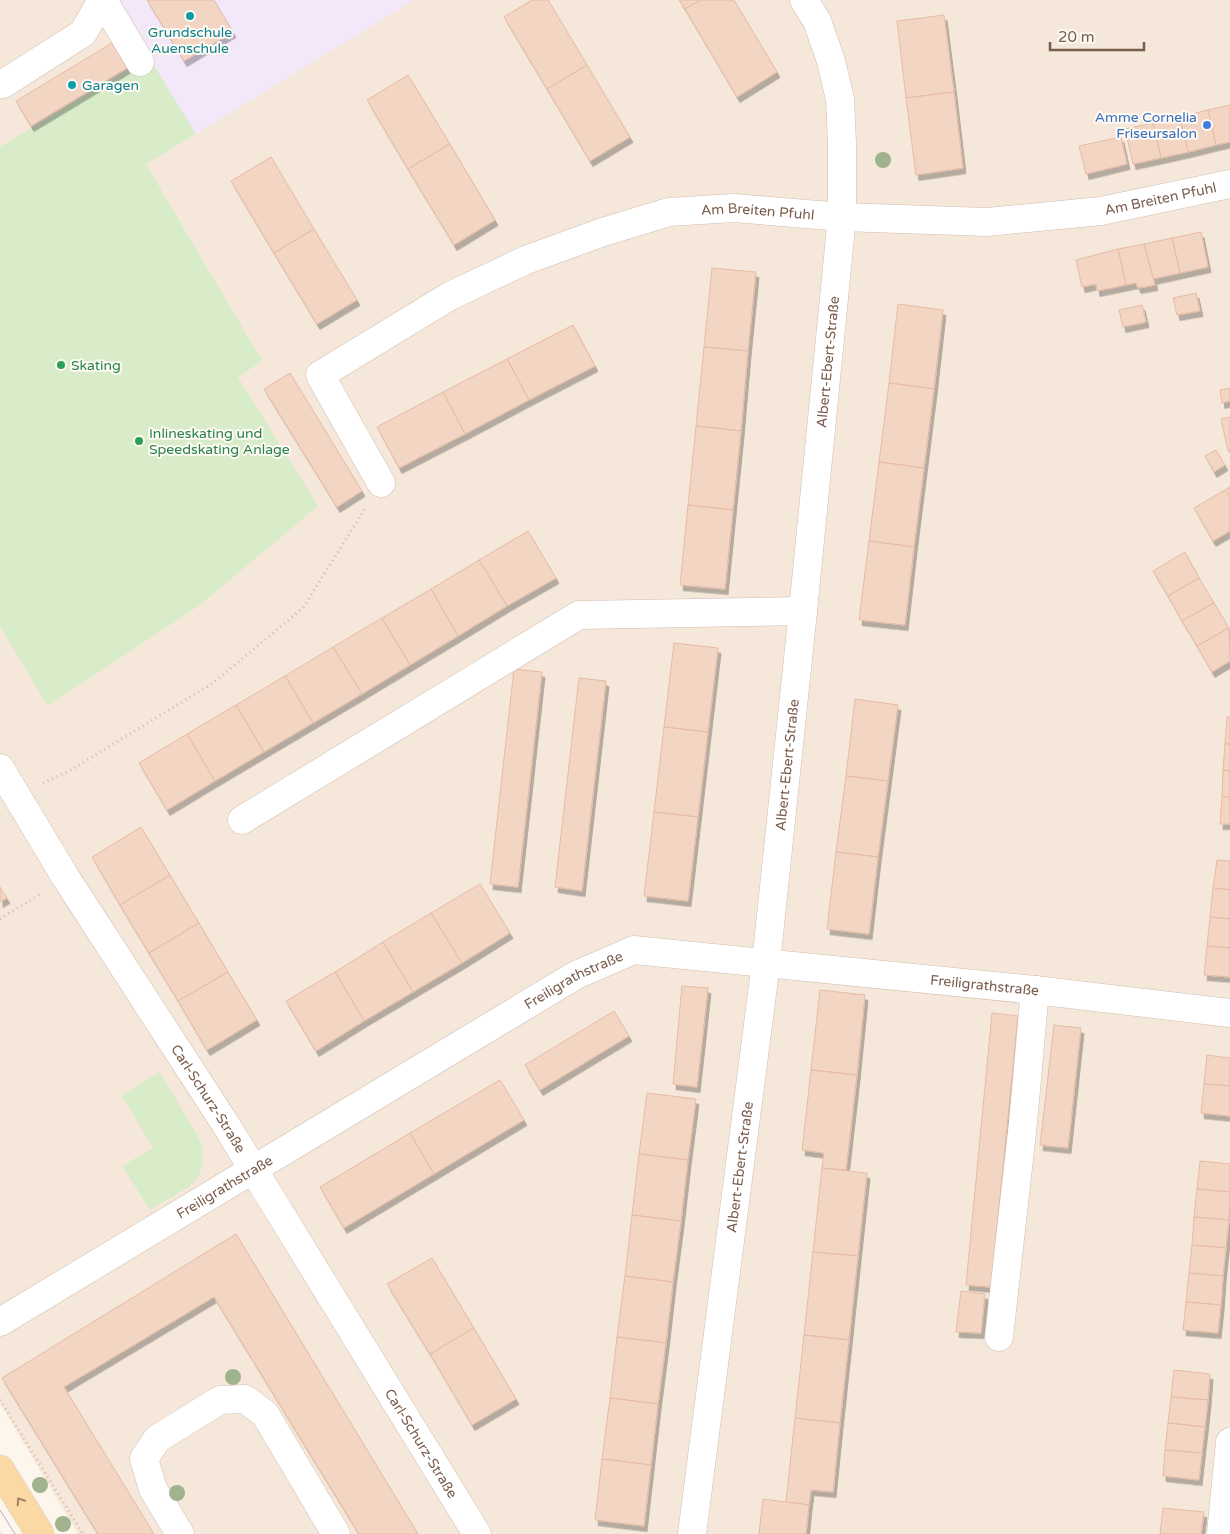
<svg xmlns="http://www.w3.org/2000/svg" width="1230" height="1534" font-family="'Varela Round',sans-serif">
  <defs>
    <filter id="shadow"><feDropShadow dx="3" dy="5.5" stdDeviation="0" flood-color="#0004"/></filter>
  </defs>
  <rect width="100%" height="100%" fill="#fdf6ec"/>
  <!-- residential -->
  <path fill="#f5e8da" d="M0,0h1230v1534h-1152l-78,-131z"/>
  <!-- education -->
  <path fill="#f3e8fa" d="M114,0h300l-218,134z"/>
  <!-- green -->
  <g fill="#d8ecc9">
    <path d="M149,57l47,77 -50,30 116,197 -24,16 80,129 -118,99 -152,101 -48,-80v-479z"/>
    <path d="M160,1072l42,72c2,13 1,29 -8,38 -8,8 -34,21 -44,28l-28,-44 31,-18 -31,-53z"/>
  </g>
  <!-- building -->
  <g fill="#f3d5c3" stroke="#e6bba3" filter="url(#shadow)">
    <path d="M147,0h67l19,32 -49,29z"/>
    <path d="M532,0h16l39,65 -40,24 -43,-72z"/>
    <path d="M679,0h22l-16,9z"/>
    <path d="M701,0h33l43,72 -40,25 -52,-88z"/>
    <path d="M944,15l10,77 -48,6 -9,-77z"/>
    <path d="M112,43l15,25 -96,58 -15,-25z"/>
    <path d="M587,65l43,72 -40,24 -43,-72z"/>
    <path d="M408,75l42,69 -42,25 -41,-69z"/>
    <path d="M954,92l9,76 -47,7 -10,-77z"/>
    <path d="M1230,105v37l-14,3 -8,-35z"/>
    <path d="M1208,110l8,35 -28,7 -8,-35z"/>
    <path d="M1180,117l8,35 -27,6 -8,-35z"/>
    <path d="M1153,123l8,35 -28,6 -8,-35z"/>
    <path d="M1121,137l6,27 -41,10 -7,-28z"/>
    <path d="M450,144l45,76 -41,25 -46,-76z"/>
    <path d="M271,157l43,72 -40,24 -43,-72z"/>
    <path d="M314,229l43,71 -40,24 -43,-71z"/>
    <path d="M1201,232l7,35 -28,6 -8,-35z"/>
    <path d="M1172,238l8,35 -27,6 -9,-35z"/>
    <path d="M1144,244l11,41 -17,3 -2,-5 -10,2 -8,-36z"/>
    <path d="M1118,249l8,36 -29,6 -1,-7 -14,3 -6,-27z"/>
    <path d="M712,268l44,4 -8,79 -44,-4z"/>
    <path d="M1196,293l4,18 -23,4 -4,-17z"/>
    <path d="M898,304l45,6 -9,79 -45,-6z"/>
    <path d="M1142,305l4,17 -23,5 -4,-17z"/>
    <path d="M573,325l22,41 -66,34 -22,-41z"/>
    <path d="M704,347l44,4 -7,80 -45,-5z"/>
    <path d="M507,359l22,41 -64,34 -22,-42z"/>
    <path d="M290,373l72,118 -25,16 -73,-118z"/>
    <path d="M889,383l45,6 -10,79 -45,-6z"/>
    <path d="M1230,388v13l-8,2 -2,-13z"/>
    <path d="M443,392l22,42 -66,34 -22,-41z"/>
    <path d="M1230,417v33l-2,1 -7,-32z"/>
    <path d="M696,426l45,5 -8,79 -45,-5z"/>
    <path d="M1216,450l9,15 -11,7 -9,-16z"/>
    <path d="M879,462l45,6 -10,79 -45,-6z"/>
    <path d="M1230,487v11l-5,-8z"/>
    <path d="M1225,490l5,8v33l-17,10 -19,-33z"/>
    <path d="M688,505l45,5 -8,79 -45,-4z"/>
    <path d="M528,531l28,47 -49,28 -28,-46z"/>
    <path d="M869,541l45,6 -9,78 -46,-5z"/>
    <path d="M1185,552l14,26 -31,18 -15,-25z"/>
    <path d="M479,560l28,46 -49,30 -27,-47z"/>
    <path d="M1199,578l15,25 -32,18 -14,-25z"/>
    <path d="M431,589l27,47 -48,29 -28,-47z"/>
    <path d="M1214,603l15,25 -32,18 -15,-25z"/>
    <path d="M382,618l28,47 -48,29 -29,-47z"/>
    <path d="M1229,628l1,33 -18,11 -15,-26z"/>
    <path d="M674,643l44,5 -10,84 -44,-5z"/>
    <path d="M333,647l29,47 -49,29 -28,-47z"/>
    <path d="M514,669l28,3 -24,215 -28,-3z"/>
    <path d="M285,676l28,47 -49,29 -28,-47z"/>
    <path d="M579,678l27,3 -24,210 -27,-4z"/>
    <path d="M855,699l43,6 -10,76 -42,-5z"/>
    <path d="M236,705l28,47 -49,29 -28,-47z"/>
    <path d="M1227,717h3v27h-5z"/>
    <path d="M664,727l44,5 -10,85 -44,-5z"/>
    <path d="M187,734l28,47 -48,29 -28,-47z"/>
    <path d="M1225,744h5v27l-7,-1z"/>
    <path d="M1223,770l7,1v26h-8z"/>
    <path d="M846,776l42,5 -10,76 -42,-5z"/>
    <path d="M1222,797h8v27h-10z"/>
    <path d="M654,812l44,5 -10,84 -44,-5z"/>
    <path d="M141,827l29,48 -50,30 -28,-48z"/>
    <path d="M836,852l42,5 -9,77 -42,-5z"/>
    <path d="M1217,860l13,1v29l-17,-2z"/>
    <path d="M170,875l29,48 -50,30 -29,-48z"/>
    <path d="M480,884l30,49 -48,30 -31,-50z"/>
    <path d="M0,887l7,11 -7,4z"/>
    <path d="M1213,888l17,2v29l-20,-2z"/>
    <path d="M431,913l31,50 -49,29 -30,-50z"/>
    <path d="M1210,917l20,2v29l-23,-2z"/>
    <path d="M199,923l29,49 -50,29 -29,-48z"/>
    <path d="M383,942l30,50 -49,29 -29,-49z"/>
    <path d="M1207,946l23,2v29l-26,-2z"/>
    <path d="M228,972l29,48 -50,30 -29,-49z"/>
    <path d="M335,972l29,49 -48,30 -30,-50z"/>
    <path d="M682,986l26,2 -11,99 -24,-3z"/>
    <path d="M820,990l45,5 -8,80 -46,-5z"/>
    <path d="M614,1011l15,25 -89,54 -15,-25z"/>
    <path d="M992,1013l26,3 -27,271 -25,-2z"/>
    <path d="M1054,1025l27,3 -13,120 -28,-3z"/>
    <path d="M1207,1055l23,3v28l-26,-2z"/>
    <path d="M811,1070l46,5 -11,95 -24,-2 2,-15 -22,-3z"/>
    <path d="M500,1080l24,40 -90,54 -24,-41z"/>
    <path d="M1204,1084l26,2v30l-29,-3z"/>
    <path d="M647,1093l49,6 -8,61 -49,-6z"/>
    <path d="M410,1133l24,41 -90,54 -24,-41z"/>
    <path d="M639,1154l49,6 -7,61 -49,-6z"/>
    <path d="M1200,1161l30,3v28l-33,-3z"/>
    <path d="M822,1168l45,5 -9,83 -45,-4z"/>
    <path d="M1197,1189l33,3 -1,28 -35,-3z"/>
    <path d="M632,1215l49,6 -8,61 -48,-6z"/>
    <path d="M1194,1217l35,3 -3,28 -34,-3z"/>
    <path d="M236,1234l182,300h-59l-145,-237 -150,90 90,147h-56l-96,-156z"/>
    <path d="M1192,1245l34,3 -3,28 -34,-3z"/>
    <path d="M813,1252l45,4 -9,84 -45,-5z"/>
    <path d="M432,1258l42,70 -44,26 -43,-70z"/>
    <path d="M1189,1273l34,3 -2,29 -35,-3z"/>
    <path d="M625,1276l48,6 -7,61 -49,-6z"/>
    <path d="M961,1291l24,3 -4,39 -25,-1z"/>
    <path d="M1186,1302l35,3 -3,28 -35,-3z"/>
    <path d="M474,1328l42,71 -44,26 -42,-71z"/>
    <path d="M804,1335l45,5 -9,83 -45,-5z"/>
    <path d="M617,1337l49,6 -8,61 -48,-6z"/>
    <path d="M1174,1370l36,4 -2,26 -37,-3z"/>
    <path d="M1171,1397l37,3 -3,27 -37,-4z"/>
    <path d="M610,1398l48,6 -7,61 -49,-6z"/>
    <path d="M795,1418l45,5 -7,69 -22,-2 -2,15 -23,-3z"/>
    <path d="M1168,1423l37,4 -3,26 -37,-3z"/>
    <path d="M1165,1450l37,3 -3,27 -36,-4z"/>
    <path d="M602,1459l49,6 -7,61 -49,-6z"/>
    <path d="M763,1499l46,6 -3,29h-47z"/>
    <path d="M1163,1508l41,4 -3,22h-41z"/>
  </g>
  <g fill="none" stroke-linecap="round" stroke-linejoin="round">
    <!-- minor casing -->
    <g stroke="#d1beb0" stroke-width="29">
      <g id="minor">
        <path d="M103,0l37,62"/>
        <path d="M3,84l80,-51 19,-33"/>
        <path id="s1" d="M381,483l-61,-108 130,-79 76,-36 77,-28 66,-20 65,-4 108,9 145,5 114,-11 129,-27"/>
        <path id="s2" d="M0,768l66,110 160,247 251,409"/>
        <path d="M242,820l337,-205 224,-4"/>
        <path id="s3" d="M0,1322l576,-347 58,-25 401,40 195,23"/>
        <path d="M999,1337l24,-214 12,-133"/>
        <path d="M180,1534l-27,-45 -9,-30 13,-20 63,-39 25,-1 20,15 71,120"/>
        <path id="s4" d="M692,1534l74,-571 37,-352 39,-394v-74l-2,-44 -9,-38 -14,-40 -13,-21"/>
        <path d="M1221,1534l9,-92"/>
      </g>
    </g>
    <!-- major casing -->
    <g stroke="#dad1cd" stroke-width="29">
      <path id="major" d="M0,1469l40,65"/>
    </g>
    <!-- path -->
    <g stroke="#d9b8a5" stroke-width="3" stroke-dasharray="1 4" stroke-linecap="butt">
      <path d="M43,783l26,-12 144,-88 90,-75 63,-101"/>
      <path d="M0,919l42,-26"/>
      <path d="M0,1400l83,134"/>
    </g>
    <!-- minor -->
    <use href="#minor" stroke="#fff" stroke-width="28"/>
    <!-- major -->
    <use href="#major" stroke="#fbd9a5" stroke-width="28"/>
    <!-- tram -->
    <g stroke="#b9a8c9" stroke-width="1">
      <path d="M0,1510l15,24"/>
      <path d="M0,1533v1"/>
    </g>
  </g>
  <!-- trees -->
  <g fill="#a0b28e">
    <circle cx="883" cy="160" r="8"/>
    <circle cx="233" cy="1377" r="8"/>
    <circle cx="40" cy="1485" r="8"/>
    <circle cx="177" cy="1493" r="8"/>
    <circle cx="63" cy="1524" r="8"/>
  </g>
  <!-- one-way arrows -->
  <defs><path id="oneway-chevron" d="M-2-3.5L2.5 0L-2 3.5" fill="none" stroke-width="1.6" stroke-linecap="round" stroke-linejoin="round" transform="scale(1.25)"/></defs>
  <use stroke="#a18267" href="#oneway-chevron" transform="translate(20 1501) rotate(-122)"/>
  <!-- markers -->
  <g fill="#0f9aa8" stroke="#fffaf3" stroke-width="2">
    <circle cx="190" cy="16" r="5"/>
    <circle cx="72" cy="85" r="5"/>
  </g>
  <circle fill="#3f7fe0" stroke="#fffaf3" stroke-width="2" cx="1207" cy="125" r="5"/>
  <g fill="#2e9e5b" stroke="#fffaf3" stroke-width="2">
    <circle cx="61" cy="365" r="5"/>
    <circle cx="139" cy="441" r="5"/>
  </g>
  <g text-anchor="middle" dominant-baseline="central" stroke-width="4" stroke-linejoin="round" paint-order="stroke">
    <!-- culture labels -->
    <g font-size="14" fill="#0d838f" stroke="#fffaf3">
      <text x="190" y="32">Grundschule<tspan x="190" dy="16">Auenschule</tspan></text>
      <text x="82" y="85" text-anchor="start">Garagen</text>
    </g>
    <!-- shop labels -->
    <g font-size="14" fill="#366cbe" stroke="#fffaf3" text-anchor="end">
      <text x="1197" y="117">Amme Cornelia<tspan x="1197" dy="16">Friseursalon</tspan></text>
    </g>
    <!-- street labels -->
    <g font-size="14" fill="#7a5c4d" stroke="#fffaf3">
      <text stroke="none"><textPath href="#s1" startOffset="1005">Am Breiten Pfuhl</textPath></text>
      <text stroke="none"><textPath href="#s1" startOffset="600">Am Breiten Pfuhl</textPath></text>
      <text stroke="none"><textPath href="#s4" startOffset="1180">Albert-Ebert-Straße</textPath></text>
      <text stroke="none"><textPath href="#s4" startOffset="775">Albert-Ebert-Straße</textPath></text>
      <text stroke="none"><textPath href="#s3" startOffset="668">Freiligrathstraße</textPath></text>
      <text stroke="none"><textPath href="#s3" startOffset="1088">Freiligrathstraße</textPath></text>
      <text stroke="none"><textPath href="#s2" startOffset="391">Carl-Schurz-Straße</textPath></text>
      <text stroke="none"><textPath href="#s4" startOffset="370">Albert-Ebert-Straße</textPath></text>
      <text stroke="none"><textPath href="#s3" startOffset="262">Freiligrathstraße</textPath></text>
      <text stroke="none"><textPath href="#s2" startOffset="796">Carl-Schurz-Straße</textPath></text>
    </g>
    <!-- leisure labels -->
    <g font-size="14" fill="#27864d" stroke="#fffaf3" text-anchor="start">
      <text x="71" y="365">Skating</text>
      <text x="149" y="433">Inlineskating und<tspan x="149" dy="16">Speedskating Anlage</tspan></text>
    </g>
  </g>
  <!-- scale -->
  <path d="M1050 42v8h94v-8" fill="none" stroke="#7a5c4d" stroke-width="2.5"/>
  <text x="1058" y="42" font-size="15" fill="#7a5c4d" stroke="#fffaf3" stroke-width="4" paint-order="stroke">20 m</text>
</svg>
